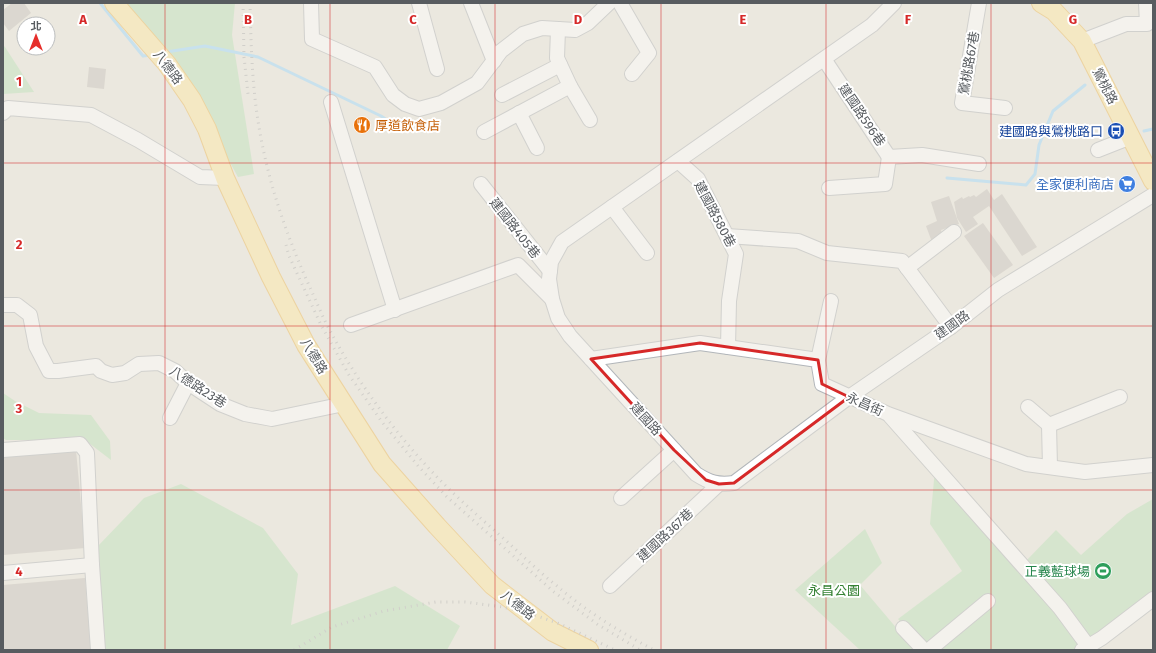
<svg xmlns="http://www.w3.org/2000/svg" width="1156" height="653" font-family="'Fira Sans','Noto Sans TC',sans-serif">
  <rect width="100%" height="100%" fill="#ebe8df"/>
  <!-- green -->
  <g fill="#bde3bb">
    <path d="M124,3h111l-3,32 22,139 -16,3 -70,-127z"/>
    <path d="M3,45l2,2 29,45 -31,2z"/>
    <path d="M3,393l12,8 24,12 52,2 19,26 1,19 -26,-20h-79l-3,-2z"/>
    <path d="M935,469l148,176 -9,5h-148l-28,-31 64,-48 -32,-47z"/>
    <path d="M181,484l82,44 35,46 -7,51 104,-39 65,40 -13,24h-345l-4,-104 46,-48z"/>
    <path d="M1153,499v93l-65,47 -62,-78 30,-31 25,25 46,-41z"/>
    <path d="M865,529l17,34 -22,22 55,65h-55l-65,-60z"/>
  </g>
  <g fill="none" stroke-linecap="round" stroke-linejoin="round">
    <!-- stream -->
    <g stroke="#9dd9fe" stroke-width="3">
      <path d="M100,3l43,53 8,-1"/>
      <path d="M166,52l39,-6 53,11 123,59 12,8 18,3"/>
      <path d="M1144,131l9,-2"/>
      <path d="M947,178l79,7 9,-11 4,-29 14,-34 32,-26"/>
    </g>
  </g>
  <!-- building -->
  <g fill="#c8c4be">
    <path d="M12,3h12l7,10 -22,18 -6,-8v-13z"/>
    <path d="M89,67l17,2 -2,20 -17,-2z"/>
    <path d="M987,189l7,11 8,-6 35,53 -15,9 -33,-50 -16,11 5,7 -12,8 -9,-14 -3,-16 8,-5 1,2 6,-3 1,1 4,-2 2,2z"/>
    <path d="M949,196l10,28 -18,6 2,7 -11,5 -6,-16 11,-5 -6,-19z"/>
    <path d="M983,223l30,42 -19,13 -30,-42z"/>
    <path d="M76,450l9,98 -82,7v-99z"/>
    <path d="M85,578l6,72h-88v-65z"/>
  </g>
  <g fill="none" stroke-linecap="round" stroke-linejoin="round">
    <!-- minor casing -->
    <g stroke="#b2b6ba" stroke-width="16">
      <g id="minor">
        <path d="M311,3l1,36 63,28 18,28 12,9 14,5 22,-6 36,-20 24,-32 22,-17 19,-6 33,2 13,-7 21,-20"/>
        <path d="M419,3l18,66"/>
        <path d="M471,3l23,58"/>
        <path d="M620,3l29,50 -17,21"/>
        <path d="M894,3l-22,22 -310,217 -11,20 -2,17 3,20 6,19 12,18 126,138c14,9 22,11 38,9l115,-86 102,-70 47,-37 155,-95"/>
        <path d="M979,3l-17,100 43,5"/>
        <path d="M1082,41l44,-17h21l-1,-21"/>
        <path d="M824,59l65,98 33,-2 57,9"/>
        <path d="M570,86l20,34"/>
        <path d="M502,95l58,-30"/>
        <path d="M331,102l64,208"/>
        <path d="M3,113l5,-5 83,7 47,25 62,37 25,1"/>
        <path d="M519,113l18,35"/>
        <path d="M484,132l86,-46 -13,-28 1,-29"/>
        <path d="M1098,150l33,-13"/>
        <path d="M678,161l20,18 38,75 -7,47 -1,46"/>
        <path d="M481,184l69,87"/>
        <path d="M829,188l56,-4 4,-27"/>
        <path d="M612,207l35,46"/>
        <path d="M727,236l71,5 29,12 75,8 49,66"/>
        <path d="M907,268l47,-36"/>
        <path d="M3,305h14l13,10 6,31 13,25h9l38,-5 5,5 11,4 13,-2 14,-9 20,-1 16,8 13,12 32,21 25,10 27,5 72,-15"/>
        <path d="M351,325l167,-60 34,34"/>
        <path d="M591,359l109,-16 118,17 4,24 66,30 138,50 59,8 68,-7"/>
        <path d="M818,360l13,-59"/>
        <path d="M1028,407l21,18"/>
        <path d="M890,416l170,192 28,38"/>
        <path d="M170,418l18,-35"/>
        <path d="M3,450l77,-6 7,9 5,112 6,85"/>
        <path d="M1050,467l-1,-42 71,-28"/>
        <path d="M621,498l53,-48"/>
        <path d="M3,573l89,-8"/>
        <path d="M610,586l109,-102"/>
        <path d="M903,628l21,22"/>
        <path d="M929,650l59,-49"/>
        <path d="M1082,650l20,-12 51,-39"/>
      </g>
    </g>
    <!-- major casing -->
    <g stroke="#efba55" stroke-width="20">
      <g id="major">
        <path d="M114,3l53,61 25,36 15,29 18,49 46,99 35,68 76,119 55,62 55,59 61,47 36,18"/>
        <path d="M1041,3l13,8 28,30 71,140"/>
      </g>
    </g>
    <!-- minor -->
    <use href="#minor" stroke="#fff" stroke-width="14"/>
    <!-- major -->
    <use href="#major" stroke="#fee9a2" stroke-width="18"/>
    <!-- rail -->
    <g stroke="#b1b2b2" stroke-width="3" stroke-dasharray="1 5" stroke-linecap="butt">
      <path d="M243,3l1,54 4,37"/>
      <path d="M250,3c1,42 2,83 9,124 9,54 26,104 48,154 6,13 12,27 18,40 26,51 61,100 99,142 24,27 52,51 79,75 18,16 35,33 54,48 29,25 63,46 97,64"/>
      <path d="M286,245l3,11 32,69 28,50 33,47 37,45 28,30 107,95 43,32 43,26"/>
      <path d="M294,650l38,-23 52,-16 52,-9h29l38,5 26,6 31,11 55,26"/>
    </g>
  </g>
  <!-- marked area -->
  <path d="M0 0H1156V653H0ZM700,343l118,17 4,24 27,13 -115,86 -15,1 -13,-4 -32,-30 -83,-91z" fill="#ebe8df" fill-opacity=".55" fill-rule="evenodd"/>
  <path fill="none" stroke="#d62828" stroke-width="3" stroke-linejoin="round" d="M700,343l118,17 4,24 27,13 -115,86 -15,1 -13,-4 -32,-30 -83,-91z"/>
  <!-- grid -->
  <path fill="none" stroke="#d62828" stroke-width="1" stroke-opacity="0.55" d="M165,3v647M330,3v647M495,3v647M661,3v647M826,3v647M991,3v647M3,163h1150M3,326h1150M3,490h1150"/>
  <!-- icons -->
  <defs>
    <g id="restaurant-disc" transform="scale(0.9)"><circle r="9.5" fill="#e8710a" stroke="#fff"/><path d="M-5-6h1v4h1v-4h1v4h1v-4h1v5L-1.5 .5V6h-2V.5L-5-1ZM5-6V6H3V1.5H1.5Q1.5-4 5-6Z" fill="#fff"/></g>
    <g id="bus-disc" transform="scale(0.9)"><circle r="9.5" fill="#1a4fb4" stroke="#fff"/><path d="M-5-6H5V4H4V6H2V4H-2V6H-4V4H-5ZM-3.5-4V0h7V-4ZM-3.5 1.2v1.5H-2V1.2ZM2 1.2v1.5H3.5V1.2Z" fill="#fff"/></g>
    <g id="supermarket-disc" transform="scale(0.9)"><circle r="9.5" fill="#3f7fe0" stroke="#fff"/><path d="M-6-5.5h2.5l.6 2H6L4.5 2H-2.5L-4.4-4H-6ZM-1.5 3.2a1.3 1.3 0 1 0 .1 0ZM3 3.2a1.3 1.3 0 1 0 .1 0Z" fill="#fff"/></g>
    <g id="stadium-disc" transform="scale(0.9)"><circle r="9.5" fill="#2e9e5b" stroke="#fff"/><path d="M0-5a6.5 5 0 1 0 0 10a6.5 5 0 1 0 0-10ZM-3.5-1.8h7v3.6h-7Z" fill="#fff"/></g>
  </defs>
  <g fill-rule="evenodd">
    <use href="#restaurant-disc" x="362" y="125"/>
    <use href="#bus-disc" x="1116" y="131"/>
    <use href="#supermarket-disc" x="1127" y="184"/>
    <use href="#stadium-disc" x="1103" y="571"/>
  </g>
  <g text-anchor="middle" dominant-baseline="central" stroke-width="4" stroke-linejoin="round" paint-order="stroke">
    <!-- street labels -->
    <g font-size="13" fill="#585c60" stroke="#fff">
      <text transform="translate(969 63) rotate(-80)">鶯桃路67巷</text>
      <text transform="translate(168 67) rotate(53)">八德路</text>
      <text transform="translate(1105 86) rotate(63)">鶯桃路</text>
      <text transform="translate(862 115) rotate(56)">建國路596巷</text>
      <text transform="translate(715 214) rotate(62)">建國路580巷</text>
      <text transform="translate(515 228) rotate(52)">建國路405巷</text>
      <text transform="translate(952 325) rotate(-36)">建國路</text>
      <text transform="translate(314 356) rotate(59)">八德路</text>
      <text transform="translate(198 387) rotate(33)">八德路23巷</text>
      <text transform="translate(865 404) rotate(24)">永昌街</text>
      <text transform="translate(646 419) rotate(48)">建國路</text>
      <text transform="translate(665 535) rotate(-43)">建國路367巷</text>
      <text transform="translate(518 605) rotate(38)">八德路</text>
    </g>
    <!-- food labels -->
    <g font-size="13" fill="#c56008" stroke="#fff" text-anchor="start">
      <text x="375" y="125">厚道飲食店</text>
    </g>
    <!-- transit labels -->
    <g font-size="13" fill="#164399" stroke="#fff" text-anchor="end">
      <text x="1103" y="131">建國路與鶯桃路口</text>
    </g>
    <!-- shop labels -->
    <g font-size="13" fill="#366cbe" stroke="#fff" text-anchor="end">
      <text x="1114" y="184">全家便利商店</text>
    </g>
    <!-- leisure labels -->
    <g font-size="13" fill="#27864d" stroke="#fff" text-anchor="end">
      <text x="1090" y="571">正義藍球場</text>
    </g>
    <!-- park labels -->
    <g font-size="13" fill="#368235" stroke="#fff">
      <text x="834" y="590">永昌公園</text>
    </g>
  </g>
  <g font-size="13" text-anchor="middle" font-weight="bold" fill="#d62828" stroke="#fff" stroke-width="4" stroke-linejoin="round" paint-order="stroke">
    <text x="83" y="24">A</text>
    <text x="248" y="24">B</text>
    <text x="413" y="24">C</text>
    <text x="578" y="24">D</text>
    <text x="743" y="24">E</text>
    <text x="908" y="24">F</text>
    <text x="1073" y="24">G</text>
    <text x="19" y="86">1</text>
    <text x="19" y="249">2</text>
    <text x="19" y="413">3</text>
    <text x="19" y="576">4</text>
  </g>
  <!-- border -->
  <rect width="1156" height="653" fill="none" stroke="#585c60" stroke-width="8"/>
  <!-- north arrow -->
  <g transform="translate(36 36)"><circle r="19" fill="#ffffff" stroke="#bcbebf"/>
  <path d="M0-3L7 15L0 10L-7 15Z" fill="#e62e2a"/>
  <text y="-6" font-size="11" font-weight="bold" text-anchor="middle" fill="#585c60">北</text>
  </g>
</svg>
